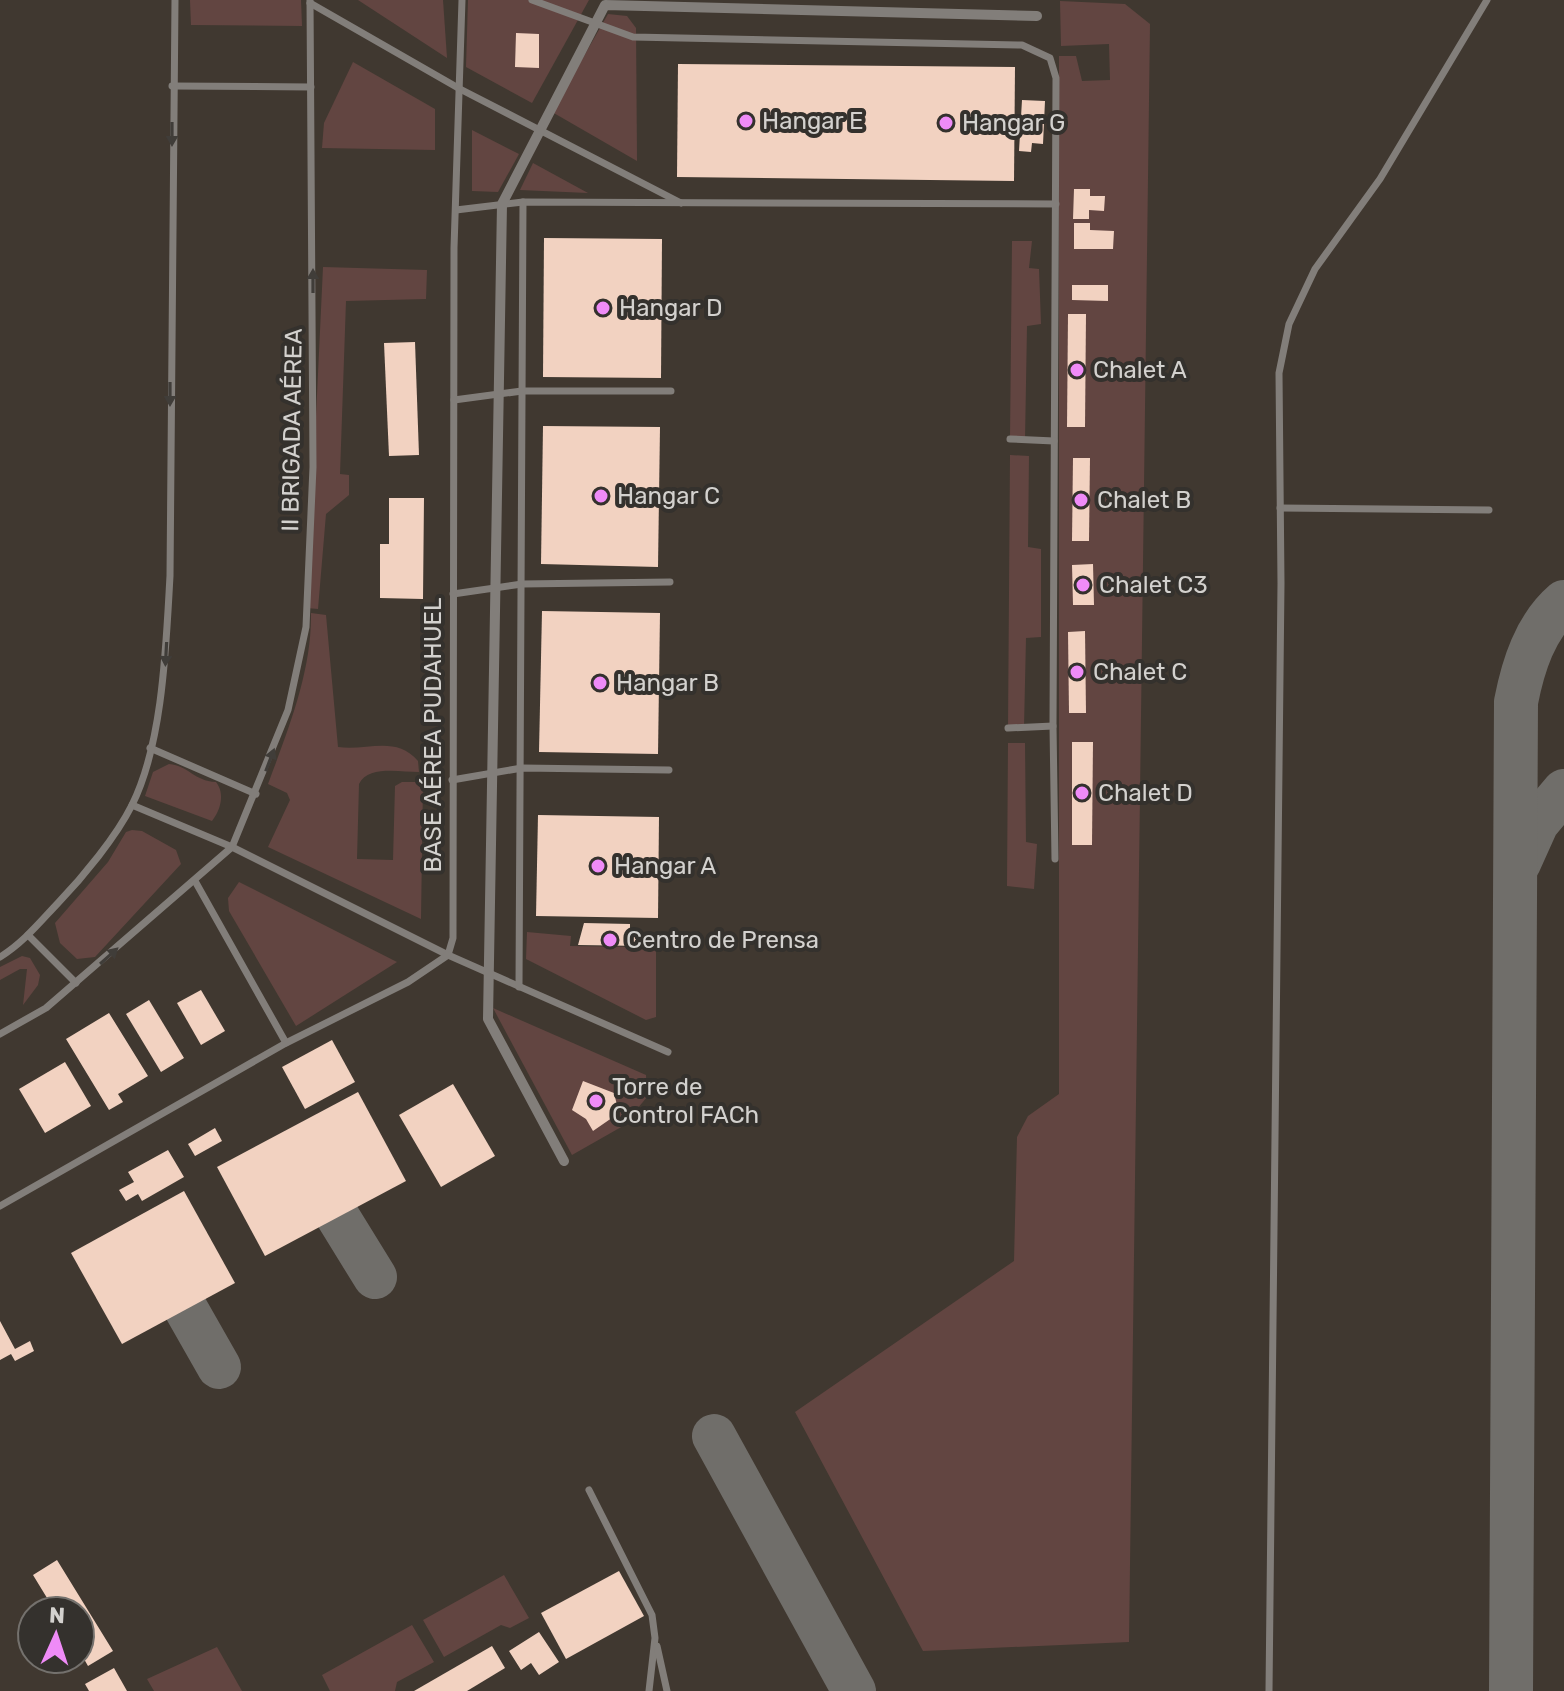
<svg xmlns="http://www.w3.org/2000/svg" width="1564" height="1691" font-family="Rubik,sans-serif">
  <rect width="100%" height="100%" fill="#34312d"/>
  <!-- built -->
  <path fill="#403830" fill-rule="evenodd" d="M0,0h1564v1691h-1564zM32,1611h48v48h-48z"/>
  <!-- green -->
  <g fill="#624541">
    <path d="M190,0h111l1,26 -111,-1z"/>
    <path d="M358,0h85l4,58z"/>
    <path d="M468,0h121l-57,103 -66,-36z"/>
    <path d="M1060,1l65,3 25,20 -21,1618 -206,9 -128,-239 219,-151 3,-124 11,-21 31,-22v-1038h17l6,25 28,-1 -1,-36 -48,2z"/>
    <path d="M608,14l19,2 9,12 1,133 -85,-49z"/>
    <path d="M353,62l82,47v41l-113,-2 2,-25z"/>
    <path d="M472,130l47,24 -21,38 -26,-1z"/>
    <path d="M533,163l55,30 -68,-3z"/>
    <path d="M1012,241h20l-3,27 10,1 2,55 -14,2 -2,114 -15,-1z"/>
    <path d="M323,267l104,3 -1,29 -80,2 -6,173 9,1v20l-23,19 -8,95 -11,-1z"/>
    <path d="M1010,455l19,1 -1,91 13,2v88l-15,1 -2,89 -16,1z"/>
    <path d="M311,613l15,2 12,132c30,4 58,-12 80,14l1,11c-19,0 -51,-7 -60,12l-2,75 36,1 2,-74 7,-4h21l-2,137 -153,-72 22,-47 -3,-7 -19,-9c20,-54 44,-113 43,-171z"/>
    <path d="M1008,743h17l1,99 11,2 -3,45 -27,-3z"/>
    <path d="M169,764c20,2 25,17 47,18 9,11 5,28 -4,39l-67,-25 8,-24z"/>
    <path d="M132,830l10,1 34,19 5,14 -86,93 -18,2 -17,-16 -5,-20 53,-61 18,-30z"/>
    <path d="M239,882l158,80 -101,64 -67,-115 -1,-13z"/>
    <path d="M527,932l44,4 -1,10 73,1 1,-11h12v81l-10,3 -120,-61z"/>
    <path d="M22,956l8,2 10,17 -2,10 -15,20 4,-36h-7l-20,11v-13z"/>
    <path d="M493,1008l153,67 1,22 -24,29 -51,29z"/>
    <path d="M504,1575l25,43 -19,10 -9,-3 -57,32 -21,-37z"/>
    <path d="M412,1625l22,37 -37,20 -2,9h-65l-8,-16z"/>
    <path d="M217,1647l25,44h-88l-7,-12z"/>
  </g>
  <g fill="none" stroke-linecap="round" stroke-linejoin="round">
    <!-- taxiway -->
    <g stroke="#706e6a" stroke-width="44">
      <path d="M1519,863l18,-40 27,-32"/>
      <path d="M338,1217l37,60"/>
      <path d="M186,1309l33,58"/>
      <path d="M714,1436l140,255"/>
      <path d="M1511,1691l5,-989c7,-36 19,-75 48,-100"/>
    </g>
  </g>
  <!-- building -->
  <g fill="#f2d2c1">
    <path d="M516,33l23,1v34l-24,-1z"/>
    <path d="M678,64l337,3 -1,114 -337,-4z"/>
    <path d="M1022,100l23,1 -2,43 -11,-1 -1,9 -12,-1z"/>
    <path d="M1074,189h16v7h15l-1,15 -15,-1v9h-16z"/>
    <path d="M1074,223h16v7l24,1 -1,18h-39z"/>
    <path d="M544,238l118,1 -1,139 -118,-1z"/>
    <path d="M1072,285h36v16l-36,-1z"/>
    <path d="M1068,314h18l-1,113h-18z"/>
    <path d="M415,342l4,113 -30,1 -5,-113z"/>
    <path d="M543,426l117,1 -2,140 -117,-3z"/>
    <path d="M1073,458h17l-1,83h-17z"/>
    <path d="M389,498h35l-1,101 -43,-1v-54h9z"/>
    <path d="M1093,564l1,41h-21l-1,-40z"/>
    <path d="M542,611l118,2 -2,141 -119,-2z"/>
    <path d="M1085,631l1,82h-17l-1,-81z"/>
    <path d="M1072,742h21l-1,103h-20z"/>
    <path d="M538,815l121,2 -1,101 -122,-2z"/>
    <path d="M584,923l46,1v7h12v15l-64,-1z"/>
    <path d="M201,990l24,41 -24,14 -24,-42z"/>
    <path d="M149,1000l35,58 -23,14 -35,-58z"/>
    <path d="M109,1013l39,63 -30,18 5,8 -14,8 -43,-71z"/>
    <path d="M332,1040l23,42 -50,27 -23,-42z"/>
    <path d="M65,1062l26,44 -46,27 -26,-44z"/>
    <path d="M583,1081l31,12 5,20 -26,18 -7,-12 -14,-9z"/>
    <path d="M453,1084l42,72 -54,31 -42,-72z"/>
    <path d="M358,1092l48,89 -141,75 -48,-89z"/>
    <path d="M215,1128l7,13 -27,15 -7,-12z"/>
    <path d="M168,1150l16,27 -42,24 -4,-7 -12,7 -7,-11 15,-8 -6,-10z"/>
    <path d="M184,1191l51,92 -113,61 -51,-91z"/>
    <path d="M0,1321l15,28 15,-8 4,10 -19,10 -4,-7 -11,6z"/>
    <path d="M57,1560l56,91 -25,15 -8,-14v-41h-25l-22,-36z"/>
    <path d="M619,1571l25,45 -78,43 -25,-46z"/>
    <path d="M539,1632l20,30 -20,13 -8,-12 -10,7 -12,-19z"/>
    <path d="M492,1646l13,22 -38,23h-53z"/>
    <path d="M114,1668l13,23h-38l-4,-7z"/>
  </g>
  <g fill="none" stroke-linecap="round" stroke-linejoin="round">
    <!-- service -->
    <g stroke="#827e7a" stroke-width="7">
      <path d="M532,0l101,37 389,8 28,13 6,20 -3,648 2,133"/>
      <path d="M310,3l150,86 221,114"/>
      <path d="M172,86l139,1"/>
      <path d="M456,210l67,-8 533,2"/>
      <path d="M454,400l68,-9h149"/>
      <path d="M1010,439l44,2"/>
      <path d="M1280,508l209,2"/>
      <path d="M453,594l69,-10 148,-2"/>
      <path d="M1008,728l45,-2"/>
      <path d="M150,748l106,46"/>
      <path d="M452,780l70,-12 147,2"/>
      <path d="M132,805l100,42 216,108 220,97"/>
      <path d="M195,881l91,162"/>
      <path d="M28,935l48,48"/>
      <path d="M0,957c23,-14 40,-35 58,-54 25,-26 58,-66 74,-98 31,-62 34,-160 38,-229l5,-576"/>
      <path d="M519,987l4,-785"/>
      <path d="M0,1034l46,-26 186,-161 56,-137 18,-83 7,-160 -3,-467"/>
      <path d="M0,1206l286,-163 122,-61 40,-27 5,-17 1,-690 8,-248"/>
      <path d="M589,1490l63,125 3,23 -6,53"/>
      <path d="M657,1646l10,45"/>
      <path d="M1269,1691l12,-1108 -2,-210 10,-49 26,-55 65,-90 107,-179"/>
    </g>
    <!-- pedestrian -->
    <path stroke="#827e7a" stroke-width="10" d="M564,1161l-76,-142 14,-815 103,-199 432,11"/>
  </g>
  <!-- one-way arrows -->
  <defs><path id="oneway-solid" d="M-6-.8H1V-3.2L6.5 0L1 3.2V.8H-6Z" transform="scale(2)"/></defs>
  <g fill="#403d39">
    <use href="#oneway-solid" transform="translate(172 134) rotate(90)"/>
    <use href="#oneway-solid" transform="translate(313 281) rotate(-90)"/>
    <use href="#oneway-solid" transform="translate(170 394) rotate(90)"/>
    <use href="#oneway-solid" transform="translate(166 654) rotate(93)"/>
    <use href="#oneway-solid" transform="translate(270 760) rotate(-69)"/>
    <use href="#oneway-solid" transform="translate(109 956) rotate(-42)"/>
  </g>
  <!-- markers -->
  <g fill="#ef8bf7" stroke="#34312d" stroke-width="3">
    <circle cx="746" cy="121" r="8"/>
    <circle cx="946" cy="123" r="8"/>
    <circle cx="603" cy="308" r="8"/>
    <circle cx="1077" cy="370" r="8"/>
    <circle cx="601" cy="496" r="8"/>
    <circle cx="1081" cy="500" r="8"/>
    <circle cx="1083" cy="585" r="8"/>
    <circle cx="1077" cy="672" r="8"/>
    <circle cx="600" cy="683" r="8"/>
    <circle cx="1082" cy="793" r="8"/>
    <circle cx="598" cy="866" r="8"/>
    <circle cx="610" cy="940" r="8"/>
    <circle cx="596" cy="1101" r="8"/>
  </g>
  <g text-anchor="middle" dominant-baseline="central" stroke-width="8" stroke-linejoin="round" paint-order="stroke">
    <!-- poi labels -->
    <g font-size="24" fill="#d3d1ce" stroke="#34312d" text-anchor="start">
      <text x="762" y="121">Hangar E</text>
      <text x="962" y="123">Hangar G</text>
      <text x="619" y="308">Hangar D</text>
      <text x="1093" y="370">Chalet A</text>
      <text x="617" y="496">Hangar C</text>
      <text x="1097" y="500">Chalet B</text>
      <text x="1099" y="585">Chalet C3</text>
      <text x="1093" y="672">Chalet C</text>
      <text x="616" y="683">Hangar B</text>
      <text x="1098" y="793">Chalet D</text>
      <text x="614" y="866">Hangar A</text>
      <text x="626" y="940">Centro de Prensa</text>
      <text x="612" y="1087">Torre de<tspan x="612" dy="28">Control FACh</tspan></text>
    </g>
    <!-- street labels -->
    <g font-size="24" fill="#d3d1ce" stroke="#34312d">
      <text transform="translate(292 430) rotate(-89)">II BRIGADA AÉREA</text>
      <text transform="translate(433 735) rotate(-90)">BASE AÉREA PUDAHUEL</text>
    </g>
  </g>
  <!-- north arrow -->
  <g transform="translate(56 1635) rotate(3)"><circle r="38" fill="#34312d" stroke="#74716d" stroke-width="2"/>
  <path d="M0-6L14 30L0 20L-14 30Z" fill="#ef8bf7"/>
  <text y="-12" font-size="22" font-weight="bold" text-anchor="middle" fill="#d3d1ce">N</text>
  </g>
</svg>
